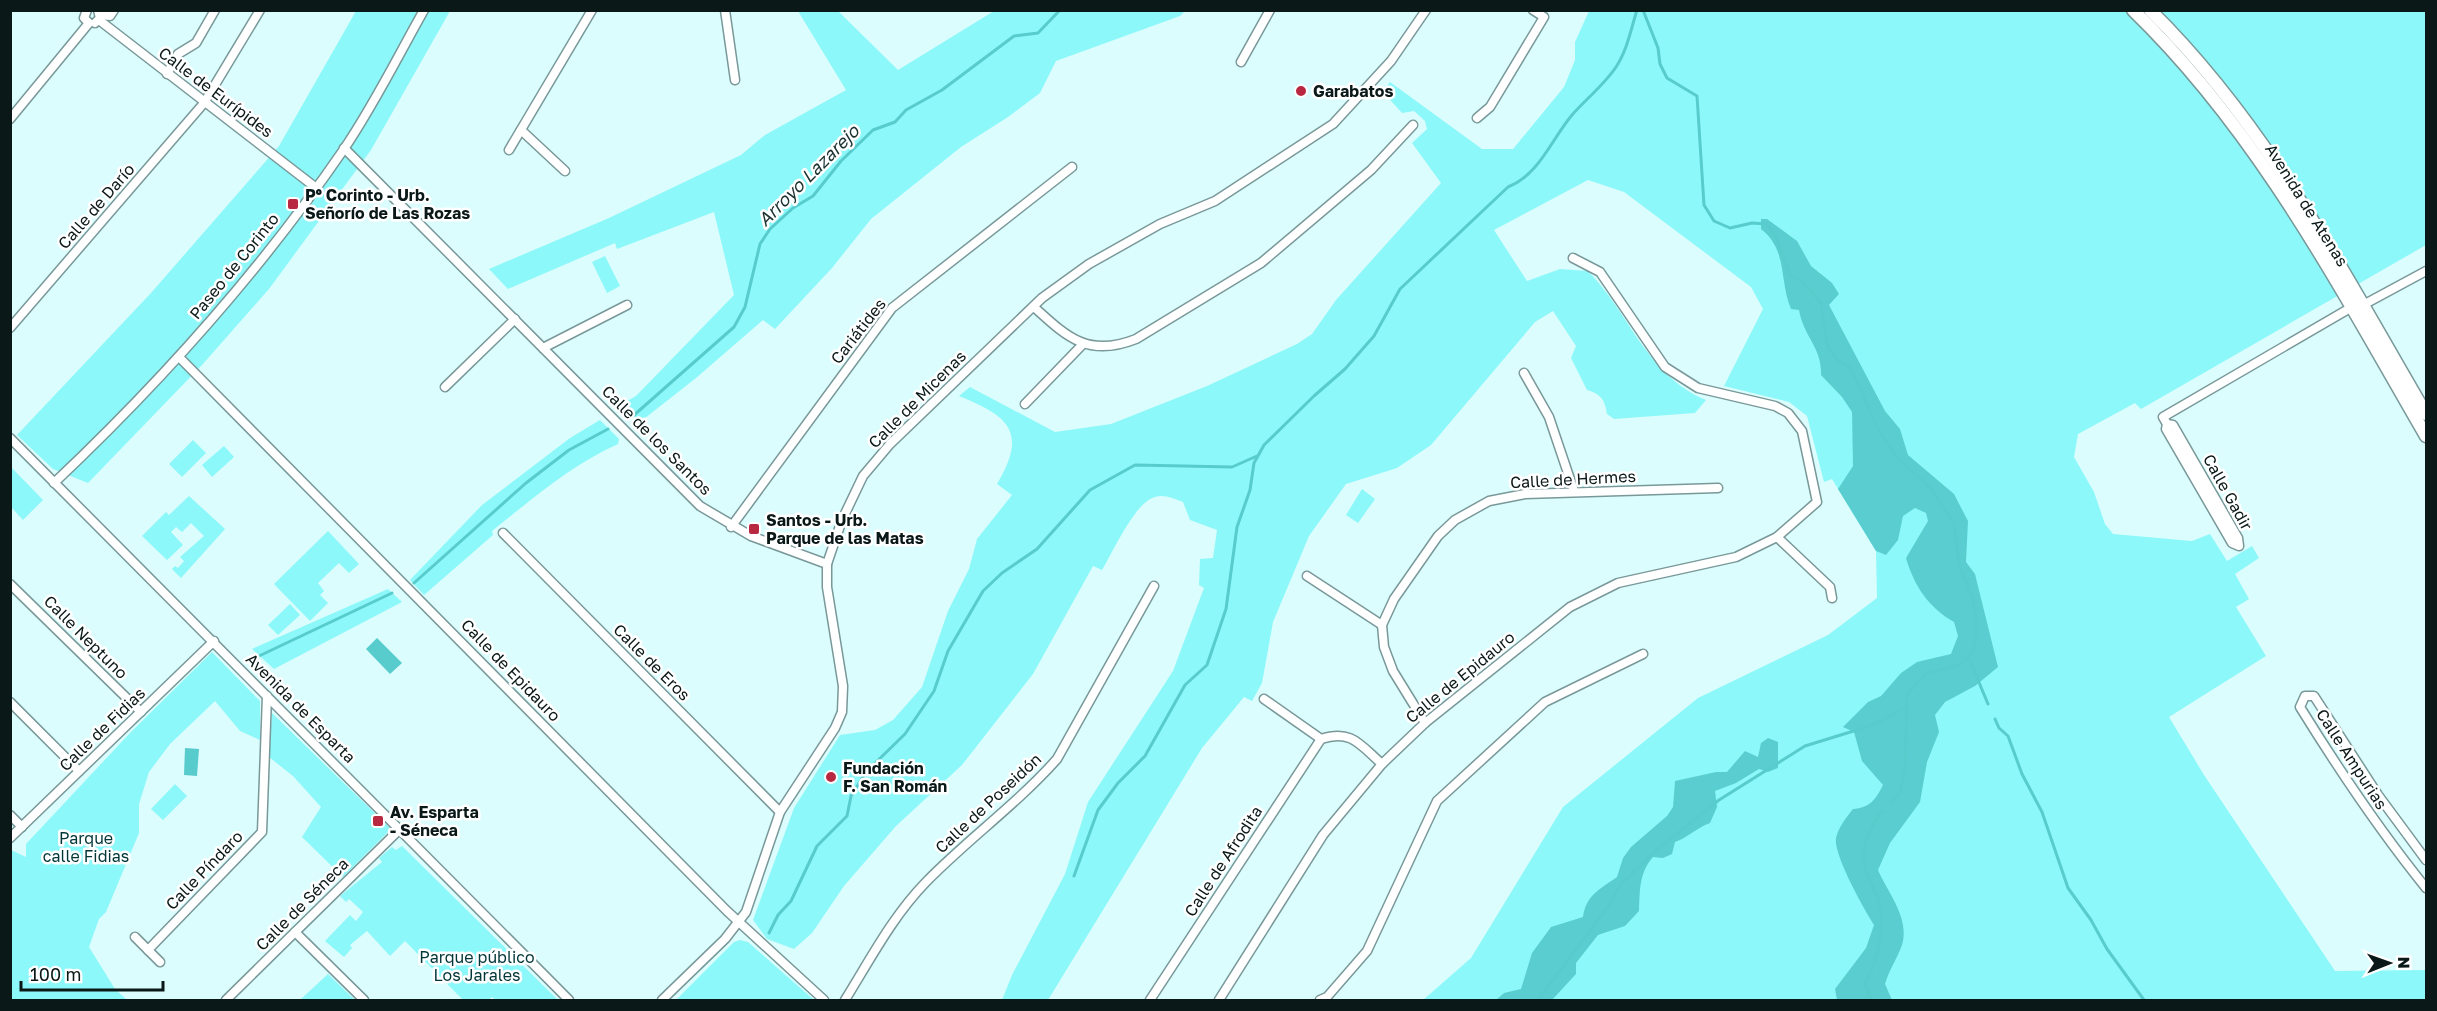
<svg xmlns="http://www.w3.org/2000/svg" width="2437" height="1011" font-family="'Golos Text',sans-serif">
  <rect width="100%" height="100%" fill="#dbfdfd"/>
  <!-- green -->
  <g fill="#8df8fa">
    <path d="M356,11h94l-79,139 -102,139 -67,76 -114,118 -35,-14 -36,-34 134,-142 128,-147z"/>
    <path d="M798,11h40l60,59 96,-59h191l-5,5 -124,45 -16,32 -32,24 -47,30 -90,72 -39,49 -57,61 -12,-9 -67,58 -56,44 -18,-18 14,-8 98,-101 -20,-83 -97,37 -2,-6 -107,46 -19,-20 120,-51 132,-63 24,-20 81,-45z"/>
    <path d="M1589,11h837v234l-285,164 -6,-6 -57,31 -4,23 20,35 11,32 8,10 79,7 18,-7 17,27 25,-15 7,12 -24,16 14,25 -13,8 30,49 -97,61 35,58 131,196 91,-1v30h-1003l48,-42 92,-151 135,-109 130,-63 49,-37 -1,-47 -44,-72 -8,3 -17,-66 -18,-14 -65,-16 39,-77 -12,-22 -127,-95 -36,-12 -94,50 33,51 33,-12 28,2c43,44 58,104 118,129l-11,13 -81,6 -7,-5c-2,-14 -6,-20 -20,-24l-16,-32 5,-12 -23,-35 -18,11 -104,123 -34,23 -51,16 -37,52 -36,86 -11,61 -10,18 -8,-4 -42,51 -154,252h-46l10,-25 53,-101 23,-72 85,-131 31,-83 -5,-3 1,-26 13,-1 4,-28 -27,-10 -7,-18c-9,-3 -19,-8 -28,-5 -20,5 -42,55 -53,73l-9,-4 -60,108 -71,91 -66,61 -52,60 -32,47 -18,16 -27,-10 -14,-19 41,-112 46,-73 35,-5 18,-10 29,-33 26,-76 21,-42 8,-30 35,-44 -15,-11c31,-52 12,-68 -38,-88l11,-9 85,45 56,-8 96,-38 90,-42 15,-10 24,-34 105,-117 -29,-40 15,-14 -2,-8 -11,-10 -12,2 -19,-21 7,-10 92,67h31l51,-62 11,-27v-18z"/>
    <path d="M605,256l15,30 -13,7 -15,-31z"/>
    <path d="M600,420l19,19 -1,5c-47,21 -87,56 -126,87l1,4 -69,60 -14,-15 72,-75 88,-67z"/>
    <path d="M193,440l13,13 -24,24 -13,-13z"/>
    <path d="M224,446l10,11 -22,20 -10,-12z"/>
    <path d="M10,466l33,34 -20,20 -12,-13z"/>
    <path d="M1362,489l13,10 -17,24 -12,-8z"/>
    <path d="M189,496l36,33 -44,49 -9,-9 3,-3 3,2 6,-7 -4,-4 24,-21 -13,-13 -9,9 -6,-5 -5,5 12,13 -16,15 -25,-24 24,-24 3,3z"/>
    <path d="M328,531l31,33 -10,9 -10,-10 -21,20 6,8 -4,4 8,8 -18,18 -36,-37z"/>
    <path d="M388,589l14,13 -128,67 -22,-20z"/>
    <path d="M290,604l10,11 -22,20 -10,-10z"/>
    <path d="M212,652l48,49v39l-20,-9 -25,-30 -45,43 -21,28 -10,32v29l-33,79 -7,7 -10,28 26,42 12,11h-116v-150l15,7v-13l103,-110z"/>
    <path d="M272,713l119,116 -48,48 -41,-40 19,-30 -28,-31 -24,-19z"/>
    <path d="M175,784l12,12 -24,24 -12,-11z"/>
    <path d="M402,846l156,154h-62l-4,-3 -3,3h-26l-58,-59 -15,15 -23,-25 -17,14 2,3 -8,9 -19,-16 25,-26 6,6 7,-9 -14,-13 -3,3 -6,-6 42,-34 -3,-4 13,-11 4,3z"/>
    <path d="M740,940l8,2 66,58h-138l58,-58z"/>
    <path d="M328,974l27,26h-55z"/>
  </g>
  <!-- forest -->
  <g fill="#5acdd0">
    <path d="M1761,219h6l30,22 14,25 21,17 7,11 -10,11 56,106 15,18 8,26 46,39 14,27 -2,41 9,12 23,93 -23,19 -30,16 -10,13 4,17 -12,30 -7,40 -30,41 -12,27c10,23 32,48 24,75 -5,14 -13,25 -17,39l7,16h-55l-2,-11 31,-41 8,-23c-10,-16 -41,-71 -38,-87 3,-12 10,-20 17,-29 17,-1 23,-10 30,-24l-21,-24 -8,-29 -11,-5 25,-25 13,-6 20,-23 16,-11 34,-8 7,-18 -4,-14c-25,-14 -40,-36 -48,-64l22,-37 -2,-8 -11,-5 -12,8 -5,24 -12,15 -10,-4 -38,-62 15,-23 -1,-54 -10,-15 -21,-22c1,-28 -17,-37 -22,-65l-8,-1c-12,-28 -3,-59 -30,-80z"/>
    <path d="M1768,738l10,4v26l-10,4 -9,-3 -23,14 -21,8 2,16 -7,16c-14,5 -21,14 -35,19l-3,12 -9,4 -10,-1c-14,16 -13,33 -14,54l-14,15 -27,9 -22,28v11l-24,26h-56l8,-7 17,-4 11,-36 19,-26 32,-10c3,-22 17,-28 34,-40l6,-19 8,-11 36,-31 6,-9 2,-26 41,-9h11l18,-21 13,6 3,-14z"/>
  </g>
  <!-- water -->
  <g fill="#58cbcd">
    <path d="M377,638l25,25 -12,11 -24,-25z"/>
    <path d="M185,748l14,1 -2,27 -13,-1z"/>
  </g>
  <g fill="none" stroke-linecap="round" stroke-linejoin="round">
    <!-- stream -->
    <g stroke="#58cbcd" stroke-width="3">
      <path d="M1643,10l15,38 2,16 7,14 30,18 7,109 10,16 16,7 22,-5 15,1 9,12 14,40 11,4 20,23 7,45 11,13 12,8 29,64 17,24 34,32 23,35 5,41 13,30 5,31 -4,26 -13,13 -34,8 -19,22 -2,73 -5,24 -8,9"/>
      <path d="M633,416l101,-89 11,-20 15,-63 10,-15 23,-21 20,-12 28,-35 32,-31 22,-8 11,-12 36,-20 72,-54 24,-3 22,-23"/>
      <path d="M414,583l112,-100 43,-33 39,-21"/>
      <path d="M259,656l133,-63"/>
      <path d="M1968,656l20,48"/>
      <path d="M1995,719l4,9 9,8 14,38 20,38 26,76 23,32 16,29 37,51"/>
      <path d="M1074,876l24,-66 20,-27 27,-27 40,-71 22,-20 19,-56 11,-82 13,-37 4,-27 10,-18 50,-49 31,-27 29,-33 26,-47 108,-102c31,-12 43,-47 64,-72 14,-16 32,-30 44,-48 11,-16 15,-38 21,-57"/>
      <path d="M769,933l9,-18 13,-14 26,-55 30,-30 4,-20 15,-24 39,-38 29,-43 14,-40 35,-60 19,-18 35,-24 53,-59 45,-25 97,2 25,-11"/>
      <path d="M1538,1000l69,-92 14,-24 33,-32 65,-52 86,-54 68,-21 33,-18"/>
      <path d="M1871,1000l-6,-18c13,-19 21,-58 14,-81 -3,-10 -11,-20 -13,-30 -5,-24 1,-42 17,-60"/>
    </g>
    <!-- street casing -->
    <g stroke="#799899" stroke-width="11">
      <g id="street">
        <path d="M87,10l-3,8 5,5"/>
        <path d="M725,10l10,70"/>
        <path d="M100,15l10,1 4,-6"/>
        <path d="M99,20l216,167"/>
        <path d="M95,23l5,-5 -2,-8"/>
        <path d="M1241,62l29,-52"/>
        <path d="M167,74l11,-20 18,-11 19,-33"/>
        <path d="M1477,118l13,-11 54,-90 -11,-7"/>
        <path d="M10,119l79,-96"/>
        <path d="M521,130l44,41"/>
        <path d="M344,148l356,358 51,30 76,28"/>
        <path d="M509,150l83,-140"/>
        <path d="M1034,307c33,30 54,51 102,32l125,-76 110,-93 42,-45"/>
        <path d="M10,328l194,-225 56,-93"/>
        <path d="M543,348l84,-43"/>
        <path d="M179,357l548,554 97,89"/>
        <path d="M1524,373l25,44 25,74"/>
        <path d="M445,387l70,-68"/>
        <path d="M1025,404l58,-60"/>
        <path d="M2167,424l6,1 65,113 1,8 -7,-3 -66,-114 1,-5 -4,-7 189,-110 11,-2 63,-34"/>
        <path d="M10,438l559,562"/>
        <path d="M54,483c107,-101 207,-213 290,-334 30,-44 54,-93 80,-139"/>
        <path d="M731,527l161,-219 180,-141"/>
        <path d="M503,533l277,279"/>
        <path d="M1777,537l53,50 2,11"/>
        <path d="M1307,576l75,49"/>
        <path d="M10,584l131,128"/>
        <path d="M1264,699l57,40"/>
        <path d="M10,702l69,69"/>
        <path d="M1425,723l-32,-52 -9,-24 -2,-22 12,-26 44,-63 17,-16 34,-19 36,-7 193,-6"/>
        <path d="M10,815l12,12"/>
        <path d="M10,838l204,-197"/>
        <path d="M2426,860l-48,-65 -64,-99h-9l-5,11c39,63 80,124 126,181"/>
        <path d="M295,932l69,68"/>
        <path d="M135,937l25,25"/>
        <path d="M148,950l114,-118 5,-136"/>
        <path d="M226,1000l174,-171"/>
        <path d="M662,1000l63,-61 21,-27 34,-100 55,-84 7,-16 1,-26 -16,-99v-23l15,-44 21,-44 27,-32 152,-146 47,-34 71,-40 55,-23 118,-77 58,-63 35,-51"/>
        <path d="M845,1000c25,-40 47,-83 81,-118 42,-43 91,-78 131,-123l97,-173"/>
        <path d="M1150,1000l171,-261c31,-10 39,6 61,25"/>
        <path d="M1219,1000l104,-165 59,-71 43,-41 145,-116 48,-24 118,-26 41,-20 40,-35 -15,-71 -14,-18 -13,-7 -77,-18 -33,-21 -65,-95 -27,-14"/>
        <path d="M1320,1000l7,-3 40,-46 70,-150 108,-99 98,-48"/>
      </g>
    </g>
    <!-- secondary casing -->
    <g stroke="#799899" stroke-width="15">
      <g id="secondary">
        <path d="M2133,10c126,122 206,276 293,426"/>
        <path d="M2150,10c118,116 194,264 276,404"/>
      </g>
    </g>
    <!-- street -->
    <use href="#street" stroke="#fff" stroke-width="8"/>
    <!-- secondary -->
    <use href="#secondary" stroke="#fff" stroke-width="12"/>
  </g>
  <!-- markers -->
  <g fill="#b92841" stroke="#fff" stroke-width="2">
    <circle cx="1301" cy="91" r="6"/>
    <rect x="287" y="198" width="12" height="12" rx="3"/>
    <rect x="748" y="523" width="12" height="12" rx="3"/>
    <circle cx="831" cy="777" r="6"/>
    <rect x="372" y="815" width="12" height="12" rx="3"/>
  </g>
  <g text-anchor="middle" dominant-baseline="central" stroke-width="5" stroke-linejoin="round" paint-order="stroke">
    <!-- poi labels -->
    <g font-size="16" font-weight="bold" fill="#0b1818" stroke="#fff" text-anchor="start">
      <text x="1313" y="91">Garabatos</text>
      <text x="305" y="195">Pº Corinto - Urb.<tspan x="305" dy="18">Señorío de Las Rozas</tspan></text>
      <text x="766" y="520">Santos - Urb.<tspan x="766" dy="18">Parque de las Matas</tspan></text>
      <text x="843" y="768">Fundación<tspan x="843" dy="18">F. San Román</tspan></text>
      <text x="390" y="812">Av. Esparta<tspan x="390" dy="18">- Séneca</tspan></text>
    </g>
    <!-- street labels -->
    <g font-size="16" fill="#0b1818" stroke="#fff">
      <text transform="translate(216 92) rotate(37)">Calle de Eurípides</text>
      <text transform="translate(2307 205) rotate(58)">Avenida de Atenas</text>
      <text transform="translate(96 206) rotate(-49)">Calle de Darío</text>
      <text transform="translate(234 266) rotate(-51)">Paseo de Corinto</text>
      <text transform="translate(858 331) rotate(-52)">Cariátides</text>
      <text transform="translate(917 399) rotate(-45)">Calle de Micenas</text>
      <text transform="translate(657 440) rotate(45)">Calle de los Santos</text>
      <text transform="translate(1573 479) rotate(-3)">Calle de Hermes</text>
      <text transform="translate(2228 492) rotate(61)">Calle Gadir</text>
      <text transform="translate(86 637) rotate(45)">Calle Neptuno</text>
      <text transform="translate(652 662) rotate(45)">Calle de Eros</text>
      <text transform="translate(511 670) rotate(46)">Calle de Epidauro</text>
      <text transform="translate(1460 677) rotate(-39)">Calle de Epidauro</text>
      <text transform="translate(301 708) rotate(45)">Avenida de Esparta</text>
      <text transform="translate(102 729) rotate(-44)">Calle de Fidias</text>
      <text transform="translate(2352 759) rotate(57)">Calle Ampurias</text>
      <text transform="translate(988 803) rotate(-43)">Calle de Poseidón</text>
      <text transform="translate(1223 861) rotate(-57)">Calle de Afrodita</text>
      <text transform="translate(204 870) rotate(-46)">Calle Píndaro</text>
      <text transform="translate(302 904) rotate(-45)">Calle de Séneca</text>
    </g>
    <!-- park labels -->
    <g font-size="16" fill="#003638" stroke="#fff">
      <text x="86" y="838">Parque<tspan x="86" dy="18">calle Fidias</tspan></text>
      <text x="477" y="957">Parque público<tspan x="477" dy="18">Los Jarales</tspan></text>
    </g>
    <!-- water labels -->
    <g font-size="18" font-style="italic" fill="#1c3131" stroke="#fff">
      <text transform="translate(808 175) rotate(-45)">Arroyo Lazarejo</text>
    </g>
  </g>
  <!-- border -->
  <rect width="2437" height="1011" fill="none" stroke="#0b1818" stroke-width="24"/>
  <!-- north arrow -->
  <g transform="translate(2389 963) rotate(89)" stroke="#ffffff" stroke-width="4.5" paint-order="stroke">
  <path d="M0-4.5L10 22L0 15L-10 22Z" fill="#0b1818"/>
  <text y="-9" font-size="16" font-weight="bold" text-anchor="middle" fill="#0b1818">N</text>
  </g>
  <!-- scale -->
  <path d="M21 981v9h142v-9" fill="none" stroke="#0b1818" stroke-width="3"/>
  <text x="30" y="981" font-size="18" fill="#0b1818" stroke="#ffffff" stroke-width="4.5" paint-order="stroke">100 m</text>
</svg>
